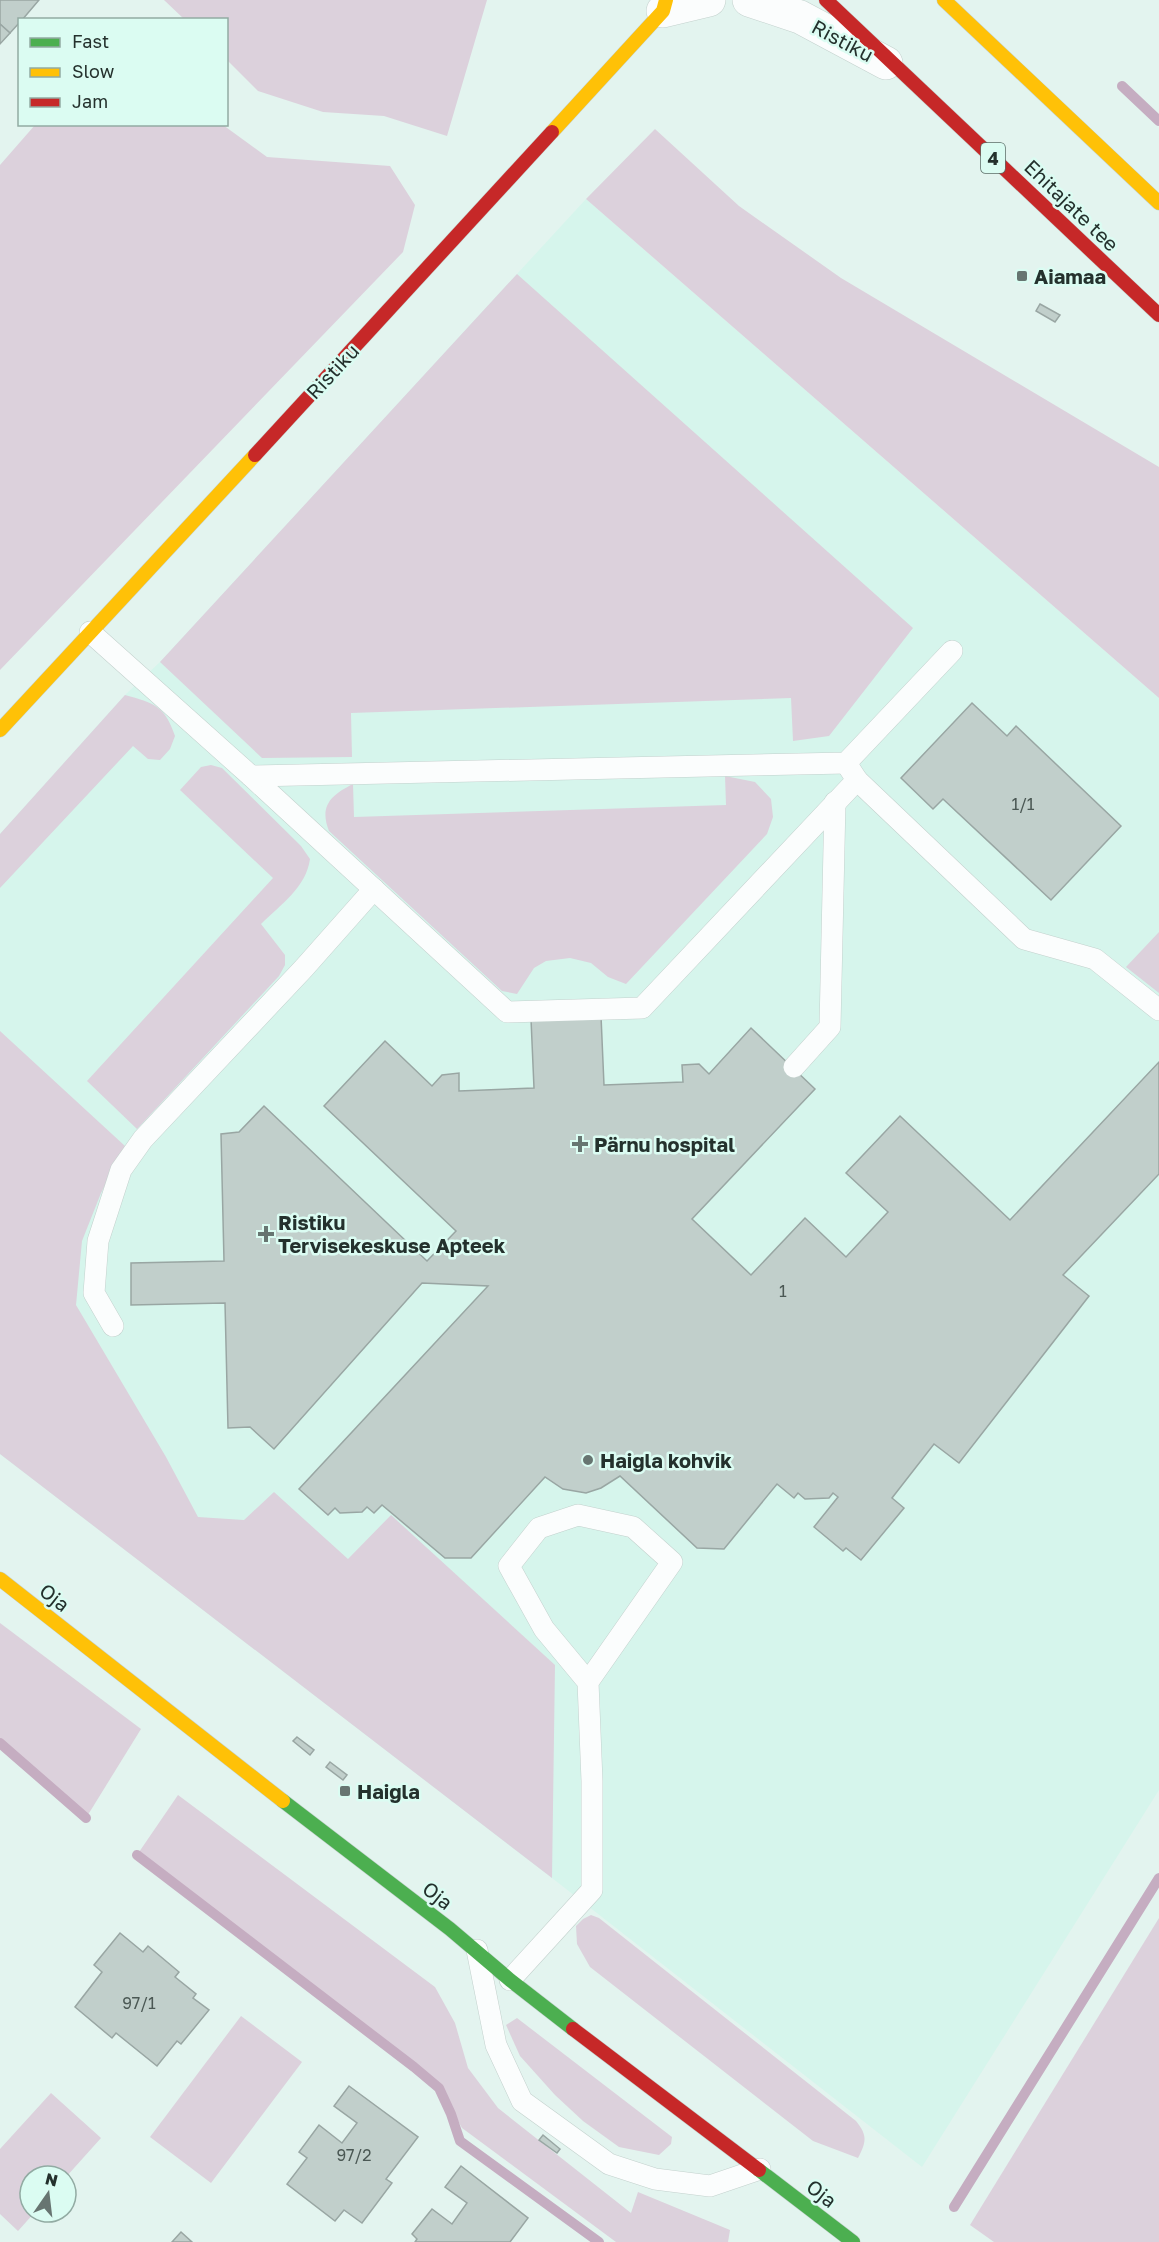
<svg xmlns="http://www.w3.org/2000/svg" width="1159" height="2242" font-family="'Golos Text',sans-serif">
  <rect width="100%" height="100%" fill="#e3f4ef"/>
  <!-- built -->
  <path fill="#d6f5ec" d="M586,199l573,499v1092l-237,377 -370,-289 -552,-424v-620l125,-139 35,-33z"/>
  <!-- green -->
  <g fill="#dcd1dc">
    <path d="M164,0h323l-40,136 -63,-20 -61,-4 -65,-21 -31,-31 -1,-40 -42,-1z"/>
    <path d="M223,125l44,32 123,9 25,39 -12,47 -403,418v-505l35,-40z"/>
    <path d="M655,129l84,77 102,72 318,189v231l-573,-499z"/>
    <path d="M517,274l396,354 -84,108 -36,5 -2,-43 -440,15 1,44 -90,1 -102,-96z"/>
    <path d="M125,695c29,8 40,11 50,41l-5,13 -10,11 -12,-1 -15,-13 -133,142v-54z"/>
    <path d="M211,765l11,3 79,78 9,13c-4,29 -30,46 -49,65l24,31v10l-6,11 -142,153 -50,-48 186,-203 -93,-88 21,-23z"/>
    <path d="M725,776l30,6 16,17 2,18 -6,17 -141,150 -18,-7 -17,-14 -21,-5 -24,3 -12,7 -17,26 -15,-3 -173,-160c-10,-25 2,-36 24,-47l1,33 372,-12z"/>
    <path d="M1159,932v61l-33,-26z"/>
    <path d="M0,1031l125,115 -24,47 -19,48 -6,64 90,152 32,60 46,3 30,-28 74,67 43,-44 164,150 -3,213 -552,-424z"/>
    <path d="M0,1623l141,106 -55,89 -86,-75z"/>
    <path d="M178,1795l257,192 20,36 13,45 30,40 133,105 7,-21 92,38 -2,12h-112l-154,-114 -23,-40 -25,-21 -277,-212z"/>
    <path d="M591,1915l8,3 257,203c12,15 10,21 2,37l-45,-17 -223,-174 -13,-23 -1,-18 7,-7z"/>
    <path d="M1159,1918v324h-165l-24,-17z"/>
    <path d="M241,2016l61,46 -91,121 -61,-46z"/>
    <path d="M517,2018l155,119 -1,7 -12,11 -40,-8 -36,-26 -28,-26 -35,-39 -14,-31z"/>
    <path d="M51,2093l50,45 -35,39 -36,-1v36h5l-17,19 -18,-17v-65z"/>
  </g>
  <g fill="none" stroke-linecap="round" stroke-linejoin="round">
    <!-- stream -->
    <g stroke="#c5adc1" stroke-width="10">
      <path d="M1122,86l37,35"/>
      <path d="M0,1743l86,75"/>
      <path d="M137,1855l277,212 25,21 12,26 9,27 139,101"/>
      <path d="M954,2207l205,-329"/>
    </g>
  </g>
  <!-- building -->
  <g fill="#c1cfcb" stroke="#99a6a3" stroke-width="1.5">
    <path d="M0,0h39l-17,20h-2v2l-10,11 -10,-9z"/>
    <path d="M0,24l10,9 -10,11z"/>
    <path d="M1040,304l20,11 -5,7 -19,-11z"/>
    <path d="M972,703l35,33 9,-10 105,100 -70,74 -108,-101 -10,10 -32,-31z"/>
    <path d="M601,1016l3,69 79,-3 -1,-17 17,-1 10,10 42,-46 64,61 -123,130 59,56 54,-57 41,39 42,-45 -42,-39 54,-57 110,104 149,-158v112l-96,101 26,21 -130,167 -25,-19 -42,54 12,10 -43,52 -15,-12 -3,3 -29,-24 24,-30 -5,-4 -4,5 -24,1 -7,-6 -4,5 -17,-14 -53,65 -27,-1 -77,-72 -19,12 -15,5 -23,-4 -18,-12 -74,81h-26l-63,-53 -8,8 -7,-6 -5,5 -22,1 -5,-5 -7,7 -29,-26 189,-203 -66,-3 -148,166 -24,-22 -22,1 -3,-125 -94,2v-42l93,-2 -3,-127 18,-2 25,-26 163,155 29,-30 -132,-125 61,-65 47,45 10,-11 17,-2v18l75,-3 -3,-69z"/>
    <path d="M297,1737l17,13 -4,5 -17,-14z"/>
    <path d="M330,1762l17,13 -4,5 -17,-13z"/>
    <path d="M120,1933l23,19 5,-6 31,26 -4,5 21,17 -3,4 16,12 -28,34 -4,-3 -20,25 -41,-33 -4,5 -37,-31 27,-35 -8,-7z"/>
    <path d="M349,2086l69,51 -32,42 6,4 -30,40 -18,-13 -9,11 -48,-37 20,-26 -8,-6 20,-27 23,18 15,-20 -23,-17z"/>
    <path d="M543,2135l17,14 -3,4 -18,-13z"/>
    <path d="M461,2166l67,52 -18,24h-95l2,-3 -5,-5 20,-25 20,15 15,-21 -22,-16z"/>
    <path d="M181,2232l11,10h-20z"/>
  </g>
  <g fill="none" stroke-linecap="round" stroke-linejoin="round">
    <!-- lane casing -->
    <g stroke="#c3d1cd" stroke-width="22">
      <g id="lane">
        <path d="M90,632l161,144 256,236 135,-4 215,-228 -11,-17"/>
        <path d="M251,776l595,-13 106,-112"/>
        <path d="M857,780l167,159 71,20 64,51"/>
        <path d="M794,1067l36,-40 5,-225"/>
        <path d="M113,1326l-19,-33 4,-52 23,-71 22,-31 161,-171 70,-79"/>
        <path d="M477,1950l19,95 26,56 87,63 46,15 55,7 50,-17"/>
        <path d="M510,1980l82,-90v-109l-4,-99 84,-120 -39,-35 -55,-12 -39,13 -30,38 35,63 44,53"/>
      </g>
    </g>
    <!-- street casing -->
    <g stroke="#c3d1cd" stroke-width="34">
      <g id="street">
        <path d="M749,0l51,17 86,46"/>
        <path d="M663,11l46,-11"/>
      </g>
    </g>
    <!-- fast casing -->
    <g stroke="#c3d1cd" stroke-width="15">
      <g id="fast">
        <path d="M283,1801l167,128 60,51 63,49"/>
        <path d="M759,2170l94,72"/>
      </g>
    </g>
    <!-- slow casing -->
    <g stroke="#c3d1cd" stroke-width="15">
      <g id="slow">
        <path d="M944,0l215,203"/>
        <path d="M552,132l111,-121 3,-11"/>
        <path d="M0,730l255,-275"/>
        <path d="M0,1579l283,222"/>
      </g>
    </g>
    <!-- jam casing -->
    <g stroke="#c3d1cd" stroke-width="15">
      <g id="jam">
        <path d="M826,0l333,315"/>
        <path d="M255,455l297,-323"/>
        <path d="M573,2029l186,141"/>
      </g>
    </g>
    <!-- lane -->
    <use href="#lane" stroke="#fbfdfd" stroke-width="21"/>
    <!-- street -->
    <use href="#street" stroke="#fbfdfd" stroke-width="33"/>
    <!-- fast -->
    <use href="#fast" stroke="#4caf50" stroke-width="14"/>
    <!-- slow -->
    <use href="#slow" stroke="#ffc107" stroke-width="14"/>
    <!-- jam -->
    <use href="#jam" stroke="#c62828" stroke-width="14"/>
  </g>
  <!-- markers -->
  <g fill="#677571" stroke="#dbfcf2" stroke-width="2">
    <rect x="1016" y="270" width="12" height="12" rx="3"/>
    <path d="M577 1135h6v6h6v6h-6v6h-6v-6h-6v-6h6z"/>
    <path d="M263 1225h6v6h6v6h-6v6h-6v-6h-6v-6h6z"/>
    <circle cx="588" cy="1460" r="6"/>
    <rect x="339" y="1785" width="12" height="12" rx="3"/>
  </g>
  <g text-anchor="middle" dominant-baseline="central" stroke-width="5" stroke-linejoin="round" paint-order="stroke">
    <!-- number labels -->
    <g font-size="16" fill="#4b5854">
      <text x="1023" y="804">1/1</text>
      <text x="783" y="1291">1</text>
      <text x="139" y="2003">97/1</text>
      <text x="354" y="2155">97/2</text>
    </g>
    <!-- shield labels -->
    <rect fill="#dbfcf2" stroke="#5b6e68" stroke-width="1.5" x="981" y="143" width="24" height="30" rx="4.5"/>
    <g font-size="18" font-weight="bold" fill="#24312d">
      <text x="993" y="158">4</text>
    </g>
    <!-- street labels -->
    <g font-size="20" fill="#24312d" stroke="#dbfcf2">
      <text transform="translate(843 40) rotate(28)">Ristiku</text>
      <text transform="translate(1072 205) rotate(44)">Ehitajate tee</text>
      <text transform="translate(332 371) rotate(-47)">Ristiku</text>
      <text transform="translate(55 1597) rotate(38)">Oja</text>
      <text transform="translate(438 1895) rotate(38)">Oja</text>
      <text transform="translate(822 2193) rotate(38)">Oja</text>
    </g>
    <!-- poi labels -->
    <g font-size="20" font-weight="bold" fill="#24312d" stroke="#dbfcf2" text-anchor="start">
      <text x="1034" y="276">Aiamaa</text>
      <text x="594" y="1144">Pärnu hospital</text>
      <text x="278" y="1222">Ristiku<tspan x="278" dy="23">Tervisekeskuse Apteek</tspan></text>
      <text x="600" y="1460">Haigla kohvik</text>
      <text x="357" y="1791">Haigla</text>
    </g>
  </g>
  <!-- legend -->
  <rect x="18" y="18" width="210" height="108" fill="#dbfcf2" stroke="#92aba3" stroke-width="1.5"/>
  <rect x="30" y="38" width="30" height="9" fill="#4caf50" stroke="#92aba3" stroke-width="1.5"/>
  <text x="72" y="48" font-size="18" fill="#24312d">Fast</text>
  <rect x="30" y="68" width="30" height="9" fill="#ffc107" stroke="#92aba3" stroke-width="1.5"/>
  <text x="72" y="78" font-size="18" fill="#24312d">Slow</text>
  <rect x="30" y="98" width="30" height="9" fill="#c62828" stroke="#92aba3" stroke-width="1.5"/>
  <text x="72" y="108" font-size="18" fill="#24312d">Jam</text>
  <!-- north arrow -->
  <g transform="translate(48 2194) rotate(14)"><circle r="28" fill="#dbfcf2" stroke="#92aba3" stroke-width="1.5"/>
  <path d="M0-4.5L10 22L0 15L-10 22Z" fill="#677571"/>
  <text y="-9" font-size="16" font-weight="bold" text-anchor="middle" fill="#24312d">N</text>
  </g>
</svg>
